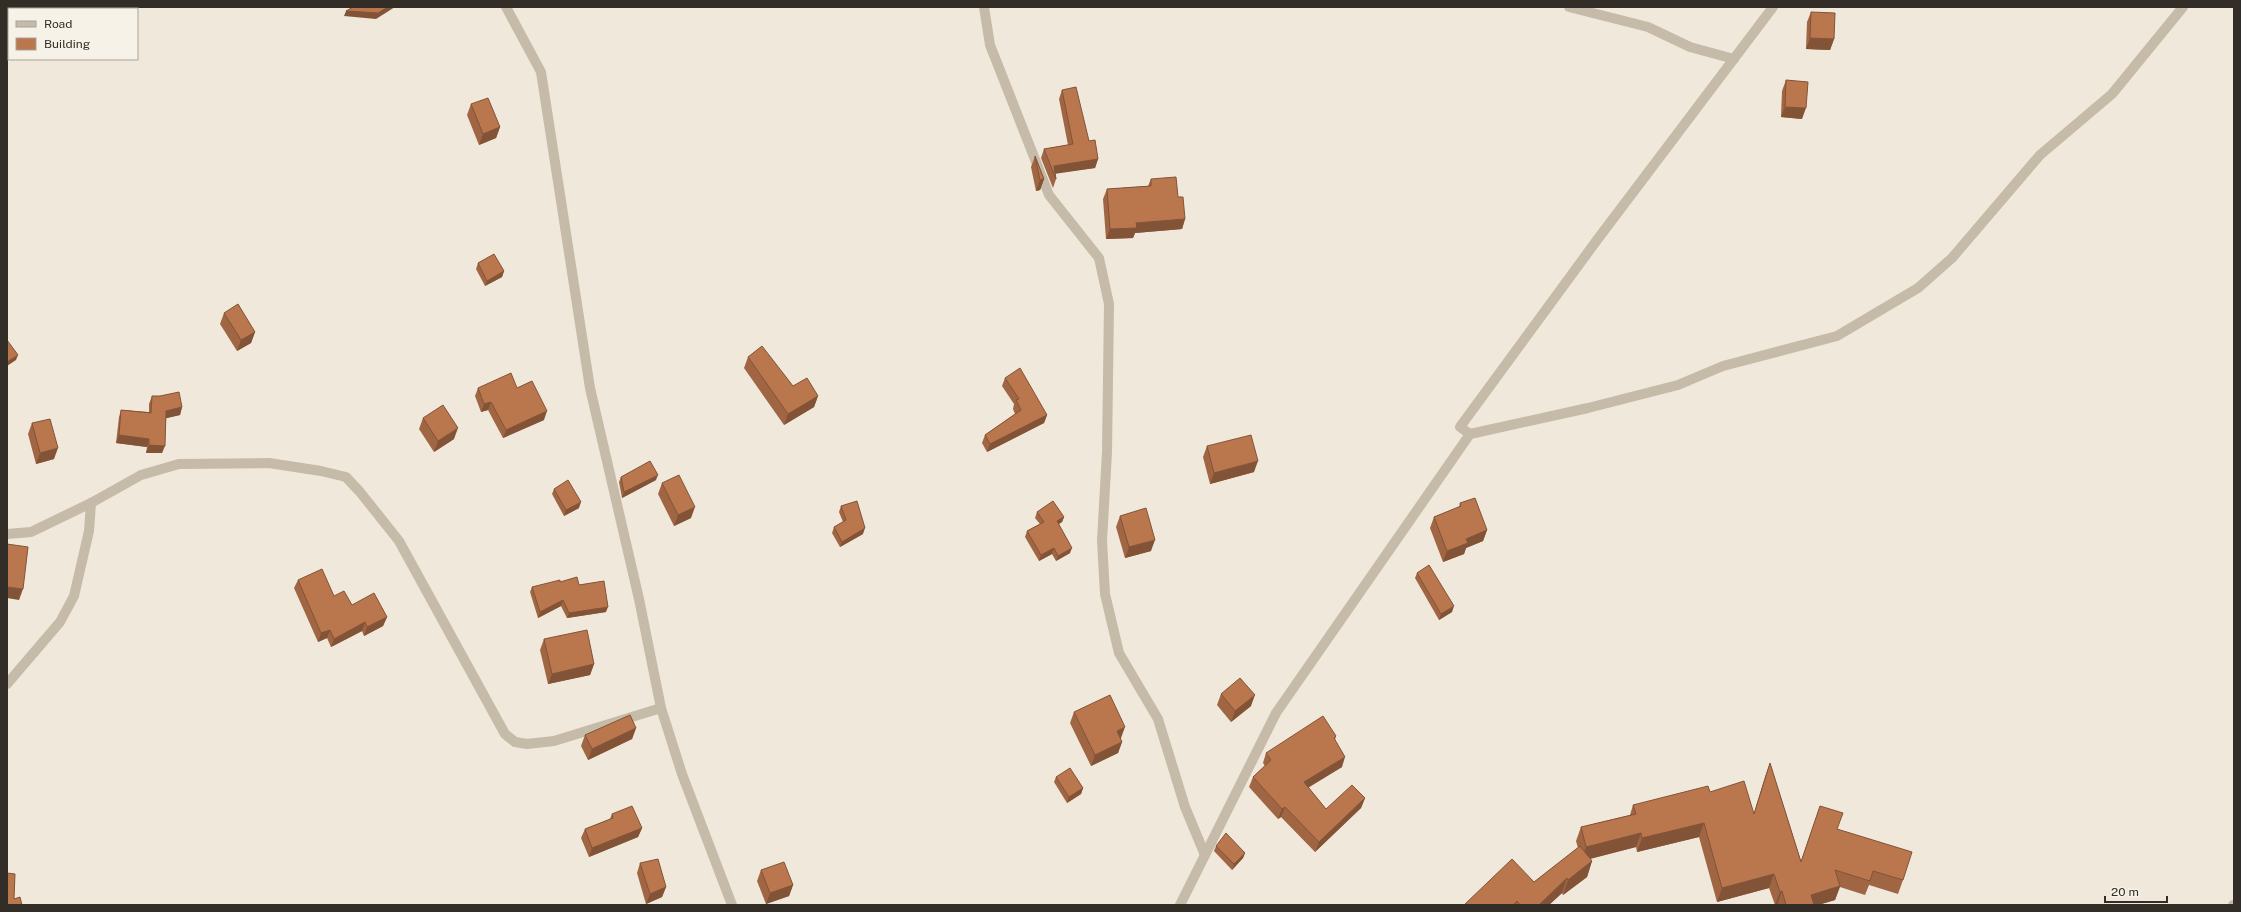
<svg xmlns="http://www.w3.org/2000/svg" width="2241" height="912" font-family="'Public Sans',sans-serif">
  <rect width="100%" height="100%" fill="#efe8db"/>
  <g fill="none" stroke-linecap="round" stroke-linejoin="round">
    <!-- minor -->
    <g stroke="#c6baa8" stroke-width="10">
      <path d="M506,7l35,65 49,316 49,211 22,109 21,66 50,131"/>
      <path d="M984,7l6,38 59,150 50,63 10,46 -2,148 -5,89 3,53 14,59 39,66 27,88 20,48"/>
      <path d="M1569,7l79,20 42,20 44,12"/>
      <path d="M1470,434l118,-26 90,-23 45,-19 114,-30 81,-48 34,-30 88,-103 72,-61 71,-87"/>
      <path d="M7,534l24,-2 60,-29 50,-28 38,-11 90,-1 52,8 25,6 14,15 39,49 106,193 10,8 12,2 27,-3 107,-33"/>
      <path d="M7,684l53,-62 14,-26 15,-65 2,-28"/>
      <path d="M1180,905l96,-192 194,-279 -10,-7 137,-187 176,-233"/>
      <path d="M2233,905h1"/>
    </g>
  </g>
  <!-- wall -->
  <g fill="#a06643">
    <path d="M1811,12l23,27 -4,11 -24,-1 1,-27z"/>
    <path d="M1786,80l16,39 -21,-2 1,-26z"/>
    <path d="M1062,90l36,69 -3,9 -40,5 1,6 -3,9 -12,-30 3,-9 24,-4 -9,-46z"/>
    <path d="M471,104l29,23 -4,11 -17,7 -12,-30z"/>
    <path d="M1035,156l9,23 -4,11 -4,1 -5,-24z"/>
    <path d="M1151,179l27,18 7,22 -3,10 -47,4 -2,5 -27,1 -3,-40 4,-10 41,-3z"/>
    <path d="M478,263l26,8 -2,6 -17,9 -9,-17z"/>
    <path d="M224,313l31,19 -4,11 -14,8 -17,-27z"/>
    <path d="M748,357l45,29 25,10 -4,11 -30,18 -40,-57z"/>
    <path d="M1005,378l42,37 -3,8 -57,29 -5,-9 3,-8 30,-21 -2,-5 1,-5 -12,-18z"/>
    <path d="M478,388h39l27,32 -41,18 -15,-28 -7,2 -6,-16z"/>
    <path d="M152,396l30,11 -2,8 -14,3 -4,35h-16l1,-6 -31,-4 3,-26 2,-7 28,2v-8z"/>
    <path d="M423,418l31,21 -20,13 -15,-23z"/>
    <path d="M32,423l22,36 -18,5 -8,-30z"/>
    <path d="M1207,446l47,26 -44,12 -7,-27z"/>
    <path d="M621,477l35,3 -34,18 -3,-16z"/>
    <path d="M662,483l29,35 -17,8 -16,-32z"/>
    <path d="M554,489l25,19 -15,8 -12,-22z"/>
    <path d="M1460,503l27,27 -4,11 -17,7 -2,6 -21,8 -13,-34 4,-11 25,-10z"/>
    <path d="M841,506l22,28 -23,13 -8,-14 2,-6 9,-5 -4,-10z"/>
    <path d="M1037,512l27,5 -2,5 -3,2 11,29 -14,8 -4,-7 -13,7 -14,-24 2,-6 13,-7 -5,-6z"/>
    <path d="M1120,516l31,35 -26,7 -9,-31z"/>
    <path d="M1417,573l35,39 -13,8 -24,-42z"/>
    <path d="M298,580l54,25 35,12 -4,9 -19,10 -2,-5 -31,16 -4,-9 -9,4 -24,-54z"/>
    <path d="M560,582l19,3 27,27 -39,6 -6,-12 -23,12 -8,-26 2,-5z"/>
    <path d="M544,639l50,25 -4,11 -42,9 -8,-34z"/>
    <path d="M1221,694l30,12 -20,16 -14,-17z"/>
    <path d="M1074,712l47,26 -1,1 2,3 -4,11 -27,13 -21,-43z"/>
    <path d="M636,728l-4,11 -44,21 -7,-14 4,-11z"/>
    <path d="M1336,736l-1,4 7,27 -34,21 18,21 39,-11 -4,10 -46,44 -34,-35 -3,2 -29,-32 4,-10 12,-11 -2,-3 3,-10z"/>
    <path d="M1770,763l31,98 19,-55 17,23 66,51 -5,14 -29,-9 -4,10 -25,-8 -5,13 -17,5h-43l-6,-17 -52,14 -18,-65 -62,15 -1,-5 -46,12 2,2 -5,16 -24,18 -1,-2 -13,12h-85l70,-23 44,-34 -2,-7 5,-14 49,-12 3,-10 77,-13 44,21 11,-36z"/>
    <path d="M1056,777l27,11 -2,6 -14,9 -13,-21z"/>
    <path d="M612,814l30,14 -4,9 -49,20 -8,-19 4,-9 25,-10z"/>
    <path d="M1216,846l29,7 -2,5 -11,12 -18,-19z"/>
    <path d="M640,863l26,24 -4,10 -16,7 -9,-31z"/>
    <path d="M761,870l32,15 -4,11 -23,8 -9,-23z"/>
  </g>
  <!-- shaded-wall -->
  <g fill="#825337">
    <path d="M388,7h7l-19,12 -32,-3 2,-5z"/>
    <path d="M1810,38l24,1 -4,11 -24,-1z"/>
    <path d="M1785,107l21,1 -4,11 -21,-2z"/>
    <path d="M500,127l-4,11 -17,7 4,-11z"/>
    <path d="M1098,159l-3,9 -41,6v-8z"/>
    <path d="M1044,179l-4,11 -4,1 4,-11z"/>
    <path d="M1185,219l-3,10 -47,4 -2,5 -27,1 4,-10 26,-6z"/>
    <path d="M504,271l-2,6 -17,9 2,-5z"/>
    <path d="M255,332l-4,11 -14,8 4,-11z"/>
    <path d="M18,355l-2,5 -9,6v-4z"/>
    <path d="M818,396l-4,11 -30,18 4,-11z"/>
    <path d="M491,402l-3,8 -7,2 3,-8z"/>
    <path d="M182,407l-2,8 -17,4 3,-8z"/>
    <path d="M547,411l-3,9 -41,18 3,-8z"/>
    <path d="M1047,415l-3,8 -57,29 3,-8z"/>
    <path d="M458,428l-4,11 -20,13 4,-11z"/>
    <path d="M119,435l30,4 -2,8 -31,-4z"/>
    <path d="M149,445l16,1 -3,7h-16z"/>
    <path d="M58,448l-4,11 -18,5 4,-11z"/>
    <path d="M1258,461l-4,11 -44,12 4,-11z"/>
    <path d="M658,475l-2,5 -34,18 2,-6z"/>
    <path d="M581,502l-2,6 -15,8 2,-6z"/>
    <path d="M695,507l-4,11 -17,8 4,-11z"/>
    <path d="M1064,517l-2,5 -7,4 2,-5z"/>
    <path d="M865,528l-2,6 -23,13 2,-5z"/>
    <path d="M1487,530l-4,11 -17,7 -2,6 -21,8 4,-11 19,-12z"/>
    <path d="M1155,540l-4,11 -26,7 4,-11z"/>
    <path d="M1054,548l-2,6 -13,7 2,-6z"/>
    <path d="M1072,548l-2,5 -14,8 2,-5z"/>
    <path d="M7,587l16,2 -4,11 -12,-2z"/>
    <path d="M563,600l-2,6 -23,12 2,-6z"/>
    <path d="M1454,606l-2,6 -13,8 2,-6z"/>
    <path d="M608,607l-2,5 -39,6 2,-5z"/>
    <path d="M387,617l-4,9 -19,10 3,-9z"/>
    <path d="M365,622l-3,9 -31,16 3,-8z"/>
    <path d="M330,630l-3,8 -9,4 3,-9z"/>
    <path d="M594,664l-4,11 -42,9 4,-10z"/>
    <path d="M1255,695l-4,11 -20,16 4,-11z"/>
    <path d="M1125,727l-4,11 -8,4 4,-11z"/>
    <path d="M636,728l-4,11 -44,21 4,-11z"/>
    <path d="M1122,742l-4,11 -27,13 4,-11z"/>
    <path d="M1345,757l-3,10 -42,25 4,-10z"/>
    <path d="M1083,788l-2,6 -14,9 2,-6z"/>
    <path d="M1365,798l-4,10 -46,44 4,-10z"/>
    <path d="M1285,807l-4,10 -3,2 4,-10z"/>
    <path d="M1704,823l-5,14 -62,15 5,-14z"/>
    <path d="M642,828l-4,9 -49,20 3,-9z"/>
    <path d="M1641,833l-5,14 -55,14 5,-14z"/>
    <path d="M1245,853l-2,5 -11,12 2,-6z"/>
    <path d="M1592,861l-5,16 -24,18 5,-15z"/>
    <path d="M1774,874l-5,14 -52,14 5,-14z"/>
    <path d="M1567,878l-5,15 -13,12h-10z"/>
    <path d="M793,885l-4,11 -23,8 4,-11z"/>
    <path d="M1840,886l-5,14 -17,5h-11l4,-10z"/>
    <path d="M666,887l-4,10 -16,7 4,-10z"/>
    <path d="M1782,891l-5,14h-2l5,-13z"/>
  </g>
  <!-- building -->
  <g fill="#ba774e" stroke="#825337">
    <path d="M353,7h35l-10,6 -32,-2z"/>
    <path d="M1811,12l24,1 -1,26 -24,-1z"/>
    <path d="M1786,80l22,2 -2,26 -21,-1z"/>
    <path d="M1076,87l13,54 6,-1 3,19 -44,7 2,13 -12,-30 29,-5 -11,-54z"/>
    <path d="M488,98l12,29 -17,7 -12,-30z"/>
    <path d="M1035,156l9,23 -4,1z"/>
    <path d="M1176,177l2,20h5l2,22 -49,4 1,5 -27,1 -3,-40 44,-3v-7z"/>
    <path d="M494,254l10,17 -17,10 -9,-18z"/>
    <path d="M238,304l17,28 -14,8 -17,-27z"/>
    <path d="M7,340l11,15 -11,7z"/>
    <path d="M762,346l31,40 14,-8 11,18 -30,18 -40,-57z"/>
    <path d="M1020,368l27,47 -57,29 -5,-9 36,-25 -5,-10 3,-1 -14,-21z"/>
    <path d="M511,373l6,15 15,-7 15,30 -41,19 -15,-28 -7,2 -6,-16z"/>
    <path d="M179,392l3,15 -16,4 -1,35 -16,-1v-6l-30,-4 2,-25 30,3 1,-17h8z"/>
    <path d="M443,405l15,23 -20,13 -15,-23z"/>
    <path d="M50,419l8,29 -18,5 -8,-30z"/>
    <path d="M1251,435l7,26 -44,12 -7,-27z"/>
    <path d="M650,461l8,14 -34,17 -3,-15z"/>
    <path d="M679,475l16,32 -17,8 -16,-32z"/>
    <path d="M568,480l13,22 -15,8 -12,-21z"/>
    <path d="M1475,498l12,32 -21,9 2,4 -21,8 -13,-34 27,-11 -1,-3z"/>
    <path d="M857,501l8,27 -23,14 -8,-15 12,-7 -5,-14z"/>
    <path d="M1053,501l11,16 -7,4 15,27 -14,8 -4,-8 -13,7 -14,-24 17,-9 -7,-10z"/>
    <path d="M1146,508l9,32 -26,7 -9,-31z"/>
    <path d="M7,544l21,3 -5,42 -16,-2z"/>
    <path d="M1429,565l25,41 -13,8 -24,-41z"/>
    <path d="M322,569l12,27 10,-5 8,14 22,-12 13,24 -20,10 -2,-5 -31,17 -4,-9 -9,3 -23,-53z"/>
    <path d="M577,577l2,8 25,-4 4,26 -39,6 -6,-13 -23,12 -8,-25 28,-7v2z"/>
    <path d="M587,630l7,34 -42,10 -8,-35z"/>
    <path d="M1240,678l15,17 -20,16 -14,-17z"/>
    <path d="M1110,695l15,32 -8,4 5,11 -27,13 -21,-43z"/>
    <path d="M630,715l6,13 -44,21 -7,-14z"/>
    <path d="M1323,716l13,20 -2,2 11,19 -41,25 22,27 26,-24 13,13 -46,44 -34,-35 -3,2 -29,-32 18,-17 -5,-7z"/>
    <path d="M1770,763l31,99 19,-56 23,7 -6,16 75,23 -9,28 -30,-9 -3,10 -35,-11 5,16 -29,9 3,10h-28l-4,-14 -2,1 -6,-18 -52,14 -18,-65 -62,15 -1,-5 -55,14 -5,-20 55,-13 -3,-9 75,-19 2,6 34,-11 10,33z"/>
    <path d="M1070,768l13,20 -14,9 -13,-20z"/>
    <path d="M632,806l10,22 -50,20 -7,-19 28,-11 -1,-4z"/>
    <path d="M1226,833l19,20 -11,11 -18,-18z"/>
    <path d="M1580,846l12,15 -24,19 -1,-2 -28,27h-19l-3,-4 -4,4h-49l48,-46 22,23z"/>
    <path d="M658,859l8,28 -16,7 -10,-31z"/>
    <path d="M784,862l9,23 -23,8 -9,-23z"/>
    <path d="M7,873l8,1 -1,25 6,-2 2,8h-15z"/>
  </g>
  <!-- border -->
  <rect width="2241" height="912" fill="none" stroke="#332d28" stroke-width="16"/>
  <!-- legend -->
  <rect x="8" y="8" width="130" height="52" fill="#f7f2e7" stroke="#a9a39b"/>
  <rect x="16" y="21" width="20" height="6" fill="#c6baa8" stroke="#a9a39b"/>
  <text x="44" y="28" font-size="12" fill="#332d28">Road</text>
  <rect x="16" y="38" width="20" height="12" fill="#ba774e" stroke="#a9a39b"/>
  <text x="44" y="48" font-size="12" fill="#332d28">Building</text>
  <!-- scale -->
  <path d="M2105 896v6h62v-6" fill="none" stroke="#332d28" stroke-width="2"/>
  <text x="2111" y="896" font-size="12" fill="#332d28" stroke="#f7f2e7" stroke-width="3" paint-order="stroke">20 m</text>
</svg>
